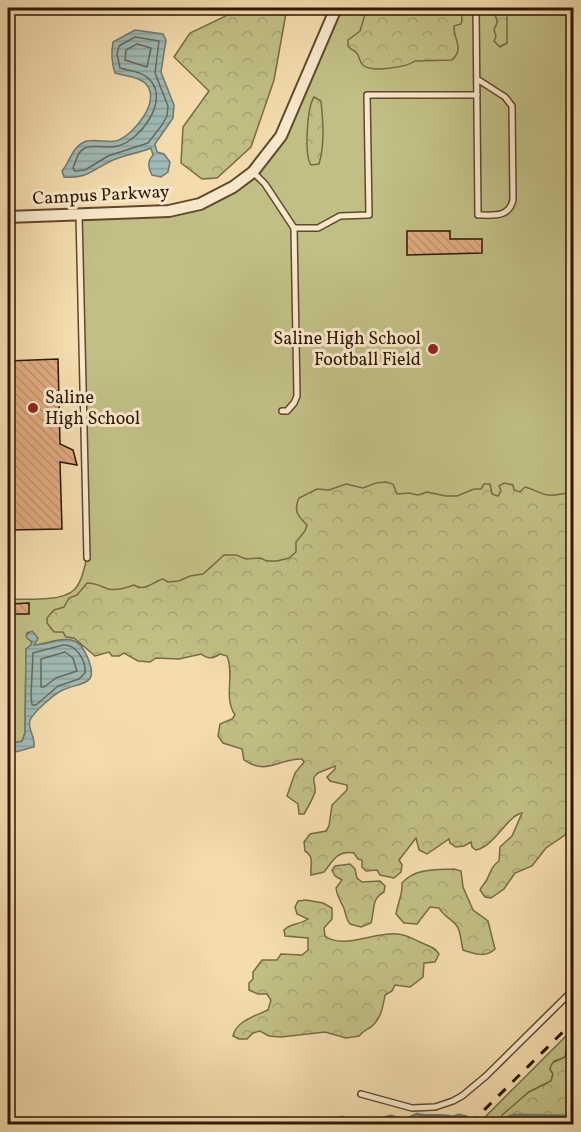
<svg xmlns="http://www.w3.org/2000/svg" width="581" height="1132" font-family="Vollkorn,serif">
  <defs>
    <pattern id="forest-crowns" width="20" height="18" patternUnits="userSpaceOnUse" patternTransform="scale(1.5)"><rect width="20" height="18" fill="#c1bf86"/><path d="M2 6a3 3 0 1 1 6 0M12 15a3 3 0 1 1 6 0" fill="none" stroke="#a6a372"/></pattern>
    <pattern id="water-rules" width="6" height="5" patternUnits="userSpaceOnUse" patternTransform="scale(1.5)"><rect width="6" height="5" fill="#9fb9b4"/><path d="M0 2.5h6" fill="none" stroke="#899e99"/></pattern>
    <pattern id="building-back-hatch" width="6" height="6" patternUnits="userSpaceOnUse" patternTransform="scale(1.5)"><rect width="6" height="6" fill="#e0ab81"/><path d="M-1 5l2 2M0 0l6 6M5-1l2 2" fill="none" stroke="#c0926e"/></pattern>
  </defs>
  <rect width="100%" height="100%" fill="#f4dcaf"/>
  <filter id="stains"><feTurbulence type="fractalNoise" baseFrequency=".00333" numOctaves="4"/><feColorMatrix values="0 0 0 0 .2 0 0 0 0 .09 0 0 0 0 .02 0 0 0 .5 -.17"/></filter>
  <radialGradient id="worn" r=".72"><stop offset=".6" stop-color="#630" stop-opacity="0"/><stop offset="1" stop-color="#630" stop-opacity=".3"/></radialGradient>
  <!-- grass -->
  <g fill="#c1bf86" stroke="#786a43" stroke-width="1.5">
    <path d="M336,8h237v496l-197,141 -295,1c-15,-13 -29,-3 -46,-1l-1,-3 3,-2 -2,-6 -6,-2 -2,1 5,11 -6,5 -1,84 -3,8 -5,3h-9v-145c16,0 54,3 66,-9 8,-8 10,-22 13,-32l-8,-343 76,-3 60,-14 55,-46z"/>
    <path d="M573,1029v15l-3,2 -5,11 -11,4 -4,8 3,5 -2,7 -22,11 -28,25 5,7 67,-2v2h-95z"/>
  </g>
  <!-- forest -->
  <g fill="url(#forest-crowns)" stroke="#786a43" stroke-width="1.5">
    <path d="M234,8h53l-13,72 -23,67 -34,31 -15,1 -21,-16 2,-36 26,-36 -35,-34 16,-24 40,-19z"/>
    <path d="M367,8h94l1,13 -1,3 -7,2c-1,13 11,22 -2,34l-37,1c-8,6 -44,12 -52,4 -4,-3 -3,-9 -7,-13 -3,-2 -6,-3 -8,-6v-6l12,-9z"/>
    <path d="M494,8h13v35l-7,4 -6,-6 2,-4 -2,-8c6,-9 2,-11 -2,-19z"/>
    <path d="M314,97l7,4c2,20 4,43 -2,63l-8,1c-7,-10 -4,-57 3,-68z"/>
    <path d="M386,482l7,2 4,10 12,-1 9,2 9,-3 19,4h11l17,-7h7l3,-5h6l2,10 6,2 3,-5 -2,-5 5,-3 9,2 1,5 6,2 5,-5c9,2 14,7 23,8 9,1 17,-3 25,-2v328l-4,4 -4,10 -19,13 -14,18 -17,7 -11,16 -13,9 -6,-1 -5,-7c2,-5 7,-8 8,-13 4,-8 4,-11 11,-16l1,-14 12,-11 10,-23c-15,3 -27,33 -46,37l-4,-3 -1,-5 -7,4 -8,1 -6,-4 -1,-4 -22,15 -8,-4 -3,-12 -17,22 3,5 -1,7 -7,6 -14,-3 -3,-5 -11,1 -4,-4v-7l-4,-1 -4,-6c-17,-3 -21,8 -30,19l-13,3c-1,-10 4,-18 -6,-24l-1,-9 6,-8 16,-3 3,-5 3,-21 15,-15v-5l-17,-4 -3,-4 8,-8v-3l-17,7 -4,4c-1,7 2,8 1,15 -2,6 -8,17 -11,22h-5l-1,-10 -11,-8 8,-23 9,-11 -2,-3c-22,-1 -35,17 -58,1l-2,-11 -19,-6 -5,-7 2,-12 12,-5 3,-4c-12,-18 0,-40 -8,-59l-7,-2c-8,5 -12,5 -19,0l-22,5 -23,-1 -6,4 -12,-1 -14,-8 -5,3h-7l-3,-4 -14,4 -21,-18 -8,-1 -3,-5h-9l-7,-9v-5l7,-8 10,-3 5,-9 8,-3 10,-12c9,0 13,3 21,6 8,2 18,-1 26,-4 11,7 18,-3 29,-6l5,3 11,-1 11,-5 13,-2 21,-19h12l10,4 14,-1 7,3h10l12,-3 7,-6v-10l9,-11 2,-6c-9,-9 -14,-14 -8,-27l18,-9 12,1 17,-6 17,4 13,-5z"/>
    <path d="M350,864l5,5 2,9 5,4 18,-1 5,5 -1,6c-13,7 -9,17 -13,31l-10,4 -11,-3c-5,-6 -4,-12 -7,-18 -4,-7 -6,-10 -7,-18l6,-8 -7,-4 -3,-6 3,-4z"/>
    <path d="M454,869l7,2 2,16 10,23 15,11 7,28c-9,9 -21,5 -32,1 -2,-7 -2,-18 -6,-24 -6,-8 -13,-9 -18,-18l-9,-1 -13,17 -13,-1 -8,-9c2,-12 7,-20 6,-31 13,-15 34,-13 52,-14z"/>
    <path d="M306,900l17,3 9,5v11l-8,9 1,8c18,14 51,-5 73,-2 9,1 15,5 22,8 8,4 15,5 19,12l-4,8 -11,1 -1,14 -13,10 -15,-2 -3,6 -7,4c-2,12 -4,24 -14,32 -5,3 -8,4 -12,9l-13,2 -21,-6 -44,5 -12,-1 -9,-5 -7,2 -6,6h-8l-6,-3c3,-15 22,-20 35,-26l3,-10 -4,-6h-9l-9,-4v-7l4,-4v-7l9,-12h15l4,-6 21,1 6,-5v-12l-23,-2 -1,-6c7,-7 15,-5 24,-11l-11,-5 -2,-7 3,-6z"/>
    <path d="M573,1044v78l-67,2 -4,-3v-6l27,-23 22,-11 2,-7 -3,-5c2,-10 8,-7 15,-12l1,-7z"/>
  </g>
  <!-- water -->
  <g fill="url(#water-rules)" stroke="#72786c" stroke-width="1.5">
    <path d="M135,30l28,4 3,6 -5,32 13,33 -1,13 -18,26 2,8 7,2 6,8 -2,10 -7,5 -9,-2c-4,-8 -5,-13 1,-20l-2,-7c-14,6 -29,7 -42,14 -18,9 -23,17 -45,15l-2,-6c8,-9 10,-24 22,-29 9,-4 22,1 32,-1 17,-5 47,-41 29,-58 -8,-7 -20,-7 -30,-10 -4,-12 -4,-20 -2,-31z"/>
    <path d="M32,631l6,7 -4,7c22,0 40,-18 53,11 14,32 -7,25 -26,35 -7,3 -28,22 -31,29 -3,9 6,17 4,27l-26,7v-10l14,-3 3,-8 1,-84 5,-4 1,-3 -5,-4 -1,-3z"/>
  </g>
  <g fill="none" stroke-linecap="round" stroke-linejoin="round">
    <!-- shore -->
    <g stroke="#66685a" stroke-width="1.5">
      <path d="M135,37l24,4 -4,32 13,33 -1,10 -5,9 -14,18 -40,13 -23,14 -10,1 -2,-3c3,-7 5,-17 12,-20 10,-4 23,1 33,-2 21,-5 52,-45 32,-66 -8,-9 -20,-9 -30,-12l-3,-14 2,-8z"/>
      <path d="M137,44l14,4 -4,19 -22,-7 1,-10z"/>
      <path d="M63,645c13,-1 23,15 22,28l-6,6 -21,7 -22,19h-4l-1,-9 2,-43z"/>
      <path d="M65,652l8,6 4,13 -21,7 -12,9h-3v-28z"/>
    </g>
    <!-- stream -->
    <g stroke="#72786c" stroke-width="3">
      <path d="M488,1120l15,-1 11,-4 60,1"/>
      <path d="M296,1124c10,-6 30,-7 41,-2l5,-5 5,3 17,-1 11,1 16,-4 13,4 13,-6c12,4 25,-1 36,3l6,-2 8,2"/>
    </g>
  </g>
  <!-- building -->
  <g fill="url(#building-back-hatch)" stroke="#2e1600" stroke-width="1.5">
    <path d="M407,231h43v8h32v14l-75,2z"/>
    <path d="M58,359l2,85 13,6 4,15 -17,-3 2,67 -54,1v-169z"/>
    <path d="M29,603v11h-18v-10z"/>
  </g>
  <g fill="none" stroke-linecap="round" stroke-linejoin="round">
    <!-- service casing -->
    <g stroke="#60482c" stroke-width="8">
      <g id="service">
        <path d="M476,8l2,207c15,0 31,3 35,-15l-1,-94 -7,-9 -28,-18"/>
        <path d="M253,172l12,12 29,44"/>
        <path d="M79,215l8,343"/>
        <path d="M282,411h5l7,-8 3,-7 -3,-168h24l22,-12 29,-1 -2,-120h110"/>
        <path d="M361,1094l51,14 23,-1 18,-6 9,-5 24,-20 88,-87"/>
      </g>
    </g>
    <!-- minor casing -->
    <g stroke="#60482c" stroke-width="14">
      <path id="minor" d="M8,217l161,-6 31,-7 33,-17 20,-15 28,-36 55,-128"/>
    </g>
    <!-- service -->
    <use href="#service" stroke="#f8e8cb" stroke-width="5"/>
    <!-- minor -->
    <use href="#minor" stroke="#f8e8cb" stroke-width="10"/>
    <!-- rail -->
    <path stroke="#2e1600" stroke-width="3" stroke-dasharray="10 10" stroke-linecap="butt" d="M470,1124l104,-103"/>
  </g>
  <!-- markers -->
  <g fill="#8f2418" stroke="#f8e8cb" stroke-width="2">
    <circle cx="433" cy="349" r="6"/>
    <circle cx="33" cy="408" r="6"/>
  </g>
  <g text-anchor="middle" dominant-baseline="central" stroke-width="6" stroke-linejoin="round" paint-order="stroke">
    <!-- street labels -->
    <g font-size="18" fill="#2e1600" stroke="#f8e8cb">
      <text transform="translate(101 196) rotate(-3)">Campus Parkway</text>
    </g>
    <!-- poi labels -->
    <g font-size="18" fill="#2e1600" stroke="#f8e8cb" text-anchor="end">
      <text x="421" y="339">Saline High School<tspan x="421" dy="21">Football Field</tspan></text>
      <text x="45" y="398" text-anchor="start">Saline<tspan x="45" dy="21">High School</tspan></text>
    </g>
  </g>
  <!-- margin -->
  <rect width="581" height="1132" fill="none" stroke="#f4dcaf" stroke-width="30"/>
  <rect x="9" y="9" width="563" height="1114" fill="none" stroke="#2e1600" stroke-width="3"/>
  <rect x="15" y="15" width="551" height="1102" fill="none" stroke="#2e1600" stroke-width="1.5"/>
  <rect width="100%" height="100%" filter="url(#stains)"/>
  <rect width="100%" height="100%" fill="url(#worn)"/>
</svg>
